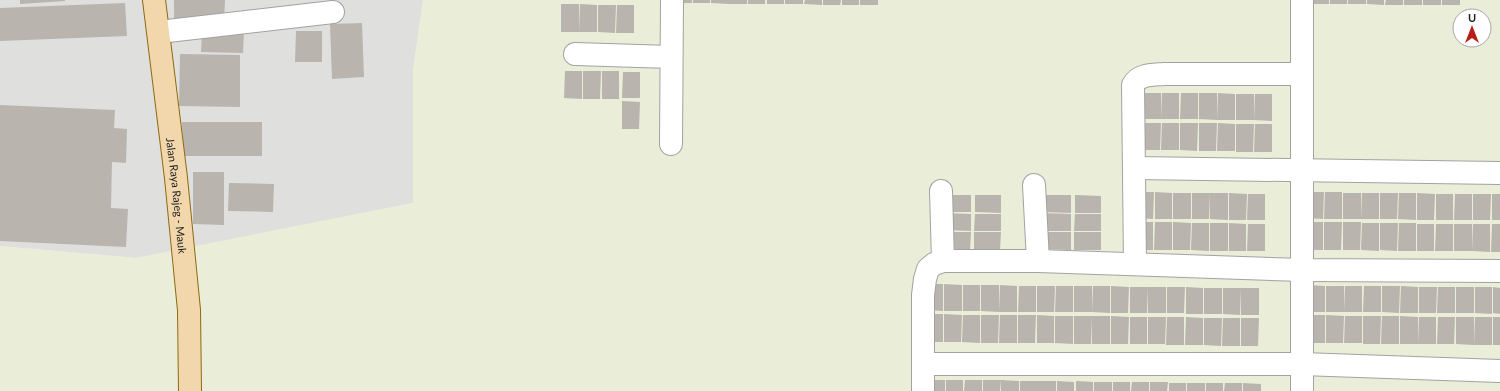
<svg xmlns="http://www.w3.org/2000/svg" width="1500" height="391" font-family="Lato,sans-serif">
  <rect width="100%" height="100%" fill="#f1eee9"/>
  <!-- residential -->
  <path fill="#dfdfde" d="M0,0h423l-10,71v132l-277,55 -136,-12z"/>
  <!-- farmland -->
  <path fill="#eaedd7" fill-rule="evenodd" d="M423,0h1077v391h-1500v-145l136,12 277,-55v-132zM1460,16h24v24h-24z"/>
  <!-- building -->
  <g fill="#bab4af">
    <path d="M20,0h45v1l-45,3z"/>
    <path d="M174,0h51l-1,22h-50z"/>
    <rect x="674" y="0" width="18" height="3"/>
    <rect x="693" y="0" width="17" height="3"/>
    <path d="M711,0h18v4l-18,-1z"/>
    <rect x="729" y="0" width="18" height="4"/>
    <rect x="748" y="0" width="17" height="4"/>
    <rect x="767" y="0" width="17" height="4"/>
    <rect x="785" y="0" width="18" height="4"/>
    <path d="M805,0h17v5l-18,-1z"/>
    <path d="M823,0h18l-1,5h-17z"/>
    <rect x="842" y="0" width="17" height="5"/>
    <rect x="860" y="0" width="18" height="5"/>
    <rect x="1311" y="0" width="18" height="4"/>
    <rect x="1330" y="0" width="17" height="4"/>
    <rect x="1348" y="0" width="18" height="4"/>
    <path d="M1367,0h17v5l-17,-1z"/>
    <path d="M1386,0h17v5h-18z"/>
    <rect x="1404" y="0" width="18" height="5"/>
    <rect x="1423" y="0" width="18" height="5"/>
    <rect x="1442" y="0" width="18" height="5"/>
    <path d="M125,3l2,33 -127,5v-33z"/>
    <rect x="561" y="4" width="18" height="28"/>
    <path d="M580,4l17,1v27h-18z"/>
    <path d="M598,5h18l-1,28 -17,-1z"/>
    <path d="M617,5h17v28h-18z"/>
    <path d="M362,23l2,54 -32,2 -2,-55z"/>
    <path d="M202,31l42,1 -1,21 -42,-1z"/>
    <path d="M296,31h26v31h-27z"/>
    <path d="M180,54l60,1v52l-61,-1z"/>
    <path d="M565,71h17v28l-18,-1z"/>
    <path d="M583,71h18l-1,28h-17z"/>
    <rect x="602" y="71" width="17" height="28"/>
    <path d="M623,72h17v26h-18z"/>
    <rect x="1143" y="93" width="18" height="26"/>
    <path d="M1162,93h17v26h-18z"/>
    <path d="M1181,93h17v26h-18z"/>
    <path d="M1199,93h18v27l-18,-1z"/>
    <path d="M1218,93l17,1v26h-18z"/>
    <rect x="1236" y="94" width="18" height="26"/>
    <path d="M1255,94h17v27l-18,-1z"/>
    <path d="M622,101l18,1 -1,27h-17z"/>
    <path d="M0,105l115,5 -1,18 13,1 -1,34 -14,-1 -1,46 17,1 -2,38 -126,-6z"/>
    <path d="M182,122h80v34h-79z"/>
    <path d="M1143,123h18l-1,27h-17z"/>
    <path d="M1162,123h17v27h-18z"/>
    <path d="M1180,123h18l-1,28 -17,-1z"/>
    <path d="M1199,123h18l-1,28h-17z"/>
    <path d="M1218,123l17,1v27h-18z"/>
    <path d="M1236,124h18l-1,28h-17z"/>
    <path d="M1255,124h17v28h-18z"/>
    <path d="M193,172h31v53l-31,-1z"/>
    <path d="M229,183l45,1 -1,28 -45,-1z"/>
    <path d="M1136,192h18l-1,27 -17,-1z"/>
    <path d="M1155,192l17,1v26h-17z"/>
    <path d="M1306,192h18l-1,27 -17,-1z"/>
    <path d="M1325,192h17v27h-18z"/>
    <rect x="1173" y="193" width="18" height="26"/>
    <path d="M1192,193h18l-1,26h-17z"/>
    <path d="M1210,193h18v27l-18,-1z"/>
    <path d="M1229,193l18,1 -1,26h-17z"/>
    <rect x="1343" y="193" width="18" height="26"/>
    <path d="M1362,193h17v26h-18z"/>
    <path d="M1380,193h18l-1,26h-17z"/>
    <path d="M1399,193h17v27l-18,-1z"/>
    <path d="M1417,193l18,1 -1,26h-17z"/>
    <path d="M1248,194h17v26h-18z"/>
    <rect x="1436" y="194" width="17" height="26"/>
    <path d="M1455,194h17v26h-18z"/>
    <path d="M1473,194h18l-1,26h-17z"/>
    <rect x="1492" y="194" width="8" height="26"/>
    <rect x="943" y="195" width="28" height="17"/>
    <path d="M975,195h26v18l-26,-1z"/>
    <path d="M1043,195h28v18l-28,-1z"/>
    <path d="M1075,195l26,1v17h-26z"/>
    <path d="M943,213l28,1v17l-28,-1z"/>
    <path d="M1043,213l28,1v17h-28z"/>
    <path d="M975,214h26v17h-27z"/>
    <path d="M1075,214h26v17h-27z"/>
    <rect x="1136" y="222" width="17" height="28"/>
    <path d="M1155,222h17v28h-18z"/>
    <path d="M1173,222l18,1 -1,27h-17z"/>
    <path d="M1306,222h17v28h-18z"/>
    <path d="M1324,222h18l-1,28h-17z"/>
    <path d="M1343,222h18l-1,28h-17z"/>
    <path d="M1192,223h17v28l-18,-1z"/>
    <rect x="1210" y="223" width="18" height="28"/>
    <path d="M1229,223l17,1v27h-17z"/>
    <path d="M1362,223h17v28l-18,-1z"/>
    <path d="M1380,223h18l-1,28 -17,-1z"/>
    <path d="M1399,223h17v28h-18z"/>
    <path d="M1248,224h17v27h-18z"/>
    <rect x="1417" y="224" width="17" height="27"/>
    <path d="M1436,224h17v27h-18z"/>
    <rect x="1454" y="224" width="18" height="27"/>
    <path d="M1473,224h17v28l-18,-1z"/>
    <path d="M1492,224h8v28h-9z"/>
    <path d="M943,232h28l-1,18 -28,-1z"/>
    <path d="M974,232h27l-1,18 -26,-1z"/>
    <path d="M1043,232h28v18l-28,-1z"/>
    <rect x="1074" y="232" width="27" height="18"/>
    <path d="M926,284h17v27l-17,-1z"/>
    <path d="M944,284l18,1v26h-18z"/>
    <rect x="963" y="285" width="17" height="26"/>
    <path d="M981,285h18v27l-18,-1z"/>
    <path d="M1000,285l17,1v26h-18z"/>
    <path d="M1308,285l17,1v26h-17z"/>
    <path d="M1019,286h17v26h-18z"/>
    <path d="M1037,286h18l-1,26h-17z"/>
    <path d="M1056,286h17v26h-18z"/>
    <rect x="1074" y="286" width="18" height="26"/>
    <path d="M1093,286h17v27l-18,-1z"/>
    <path d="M1111,286l18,1 -1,26h-17z"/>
    <rect x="1326" y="286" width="18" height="26"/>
    <path d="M1345,286h17v26h-18z"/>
    <path d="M1364,286h17v26h-18z"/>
    <path d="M1382,286h18l-1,27 -17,-1z"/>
    <path d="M1401,286l17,1v26h-18z"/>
    <path d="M1130,287h18l-1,26h-17z"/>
    <rect x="1148" y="287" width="18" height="26"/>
    <path d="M1167,287h18l-1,26h-17z"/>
    <path d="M1186,287l17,1v26h-17z"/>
    <path d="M1419,287h18l-1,26h-17z"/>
    <path d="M1438,287h17v26h-18z"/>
    <rect x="1456" y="287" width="18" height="26"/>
    <path d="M1475,287h17v27l-17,-1z"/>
    <path d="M1493,287l7,1v26l-7,-1z"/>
    <rect x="1204" y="288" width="18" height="26"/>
    <path d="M1223,288h18l-1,27 -17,-1z"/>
    <rect x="1241" y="288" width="18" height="27"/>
    <path d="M926,314h17v28h-18z"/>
    <path d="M944,314l18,1 -1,27h-17z"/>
    <path d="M963,315h17v28l-18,-1z"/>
    <path d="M981,315h18l-1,28h-17z"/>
    <path d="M1000,315h17v28h-18z"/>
    <path d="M1018,315h18l-1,28h-17z"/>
    <path d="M1037,315l17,1v27h-17z"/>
    <path d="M1308,315h17v28h-18z"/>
    <path d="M1326,315l18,1 -1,27h-17z"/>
    <path d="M1055,316h18v28l-18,-1z"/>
    <path d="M1074,316h18l-1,28h-17z"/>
    <rect x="1092" y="316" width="18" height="28"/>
    <path d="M1111,316l18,1 -1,27h-17z"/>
    <path d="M1345,316h17v27h-18z"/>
    <path d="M1363,316h18l-1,28h-17z"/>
    <path d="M1382,316h17v28h-18z"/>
    <path d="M1400,316l18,1v27h-18z"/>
    <rect x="1130" y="317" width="17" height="27"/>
    <path d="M1148,317h18l-1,27h-17z"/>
    <path d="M1167,317h17v28h-18z"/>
    <path d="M1186,317l17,1v27h-18z"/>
    <path d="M1419,317h17v27h-18z"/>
    <path d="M1438,317h17l-1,27h-17z"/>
    <path d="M1456,317h18v28l-18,-1z"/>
    <path d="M1475,317h17v28h-18z"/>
    <rect x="1493" y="317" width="7" height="28"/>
    <path d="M1204,318h18l-1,28 -17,-1z"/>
    <path d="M1223,318h17v28h-18z"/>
    <path d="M1241,318h18l-1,28h-17z"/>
    <rect x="927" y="380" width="18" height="11"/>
    <rect x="946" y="380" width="17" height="11"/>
    <path d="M965,380h17v11h-18z"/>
    <path d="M983,380h18l-1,11h-17z"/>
    <path d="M1001,380l18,1v10h-18z"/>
    <rect x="1020" y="381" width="18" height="10"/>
    <rect x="1038" y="381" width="18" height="10"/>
    <path d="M1057,381l17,1v9h-17z"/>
    <path d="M1076,381l17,1v9h-17z"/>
    <rect x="1094" y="382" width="18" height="9"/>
    <rect x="1113" y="382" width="17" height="9"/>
    <path d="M1132,382h17v9h-18z"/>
    <path d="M1150,382h18l-1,9h-17z"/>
    <rect x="1169" y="383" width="17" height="8"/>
    <rect x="1187" y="383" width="18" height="8"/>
    <rect x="1206" y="383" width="17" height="8"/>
    <path d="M1225,383h17v8h-18z"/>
    <path d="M1243,383l18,1v7h-18z"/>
  </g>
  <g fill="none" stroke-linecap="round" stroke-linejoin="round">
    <!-- minor casing -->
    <g stroke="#a2a2a2" stroke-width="24">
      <g id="minor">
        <path d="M1302,0v391"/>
        <path d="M159,32l174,-20"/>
        <path d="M575,54l96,3"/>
        <path d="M671,144l1,-144"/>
        <path d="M1135,168l365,5"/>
        <path d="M1034,185l4,76"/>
        <path d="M941,191l2,70"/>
        <path d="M1135,264l-2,-179c6,-11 19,-10 31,-11h138"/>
        <path d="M924,364h378l198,7"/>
        <path d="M923,391v-96l2,-16 3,-10 6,-5 9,-3h95l264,9 198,1"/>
      </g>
    </g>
    <!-- major casing -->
    <g stroke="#8e6a11" stroke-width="24">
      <g id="major">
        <path id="s1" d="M154,0l22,178 13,132 1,81"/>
      </g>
    </g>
    <!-- minor -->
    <use href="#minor" stroke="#fff" stroke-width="22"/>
    <!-- major -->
    <use href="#major" stroke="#f2d7ac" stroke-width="22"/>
  </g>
  <g text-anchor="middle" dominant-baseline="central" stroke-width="3.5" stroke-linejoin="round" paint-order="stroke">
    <!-- street labels -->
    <g font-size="11" fill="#212121" stroke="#fff">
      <text stroke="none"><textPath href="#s1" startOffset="197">Jalan Raya Rajeg - Mauk</textPath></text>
    </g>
  </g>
  <!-- north arrow -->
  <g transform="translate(1472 28)"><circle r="19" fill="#ffffff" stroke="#a6a6a6"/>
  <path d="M0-3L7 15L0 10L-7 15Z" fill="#bc1e16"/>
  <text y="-6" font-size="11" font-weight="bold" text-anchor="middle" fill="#212121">U</text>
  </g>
</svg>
